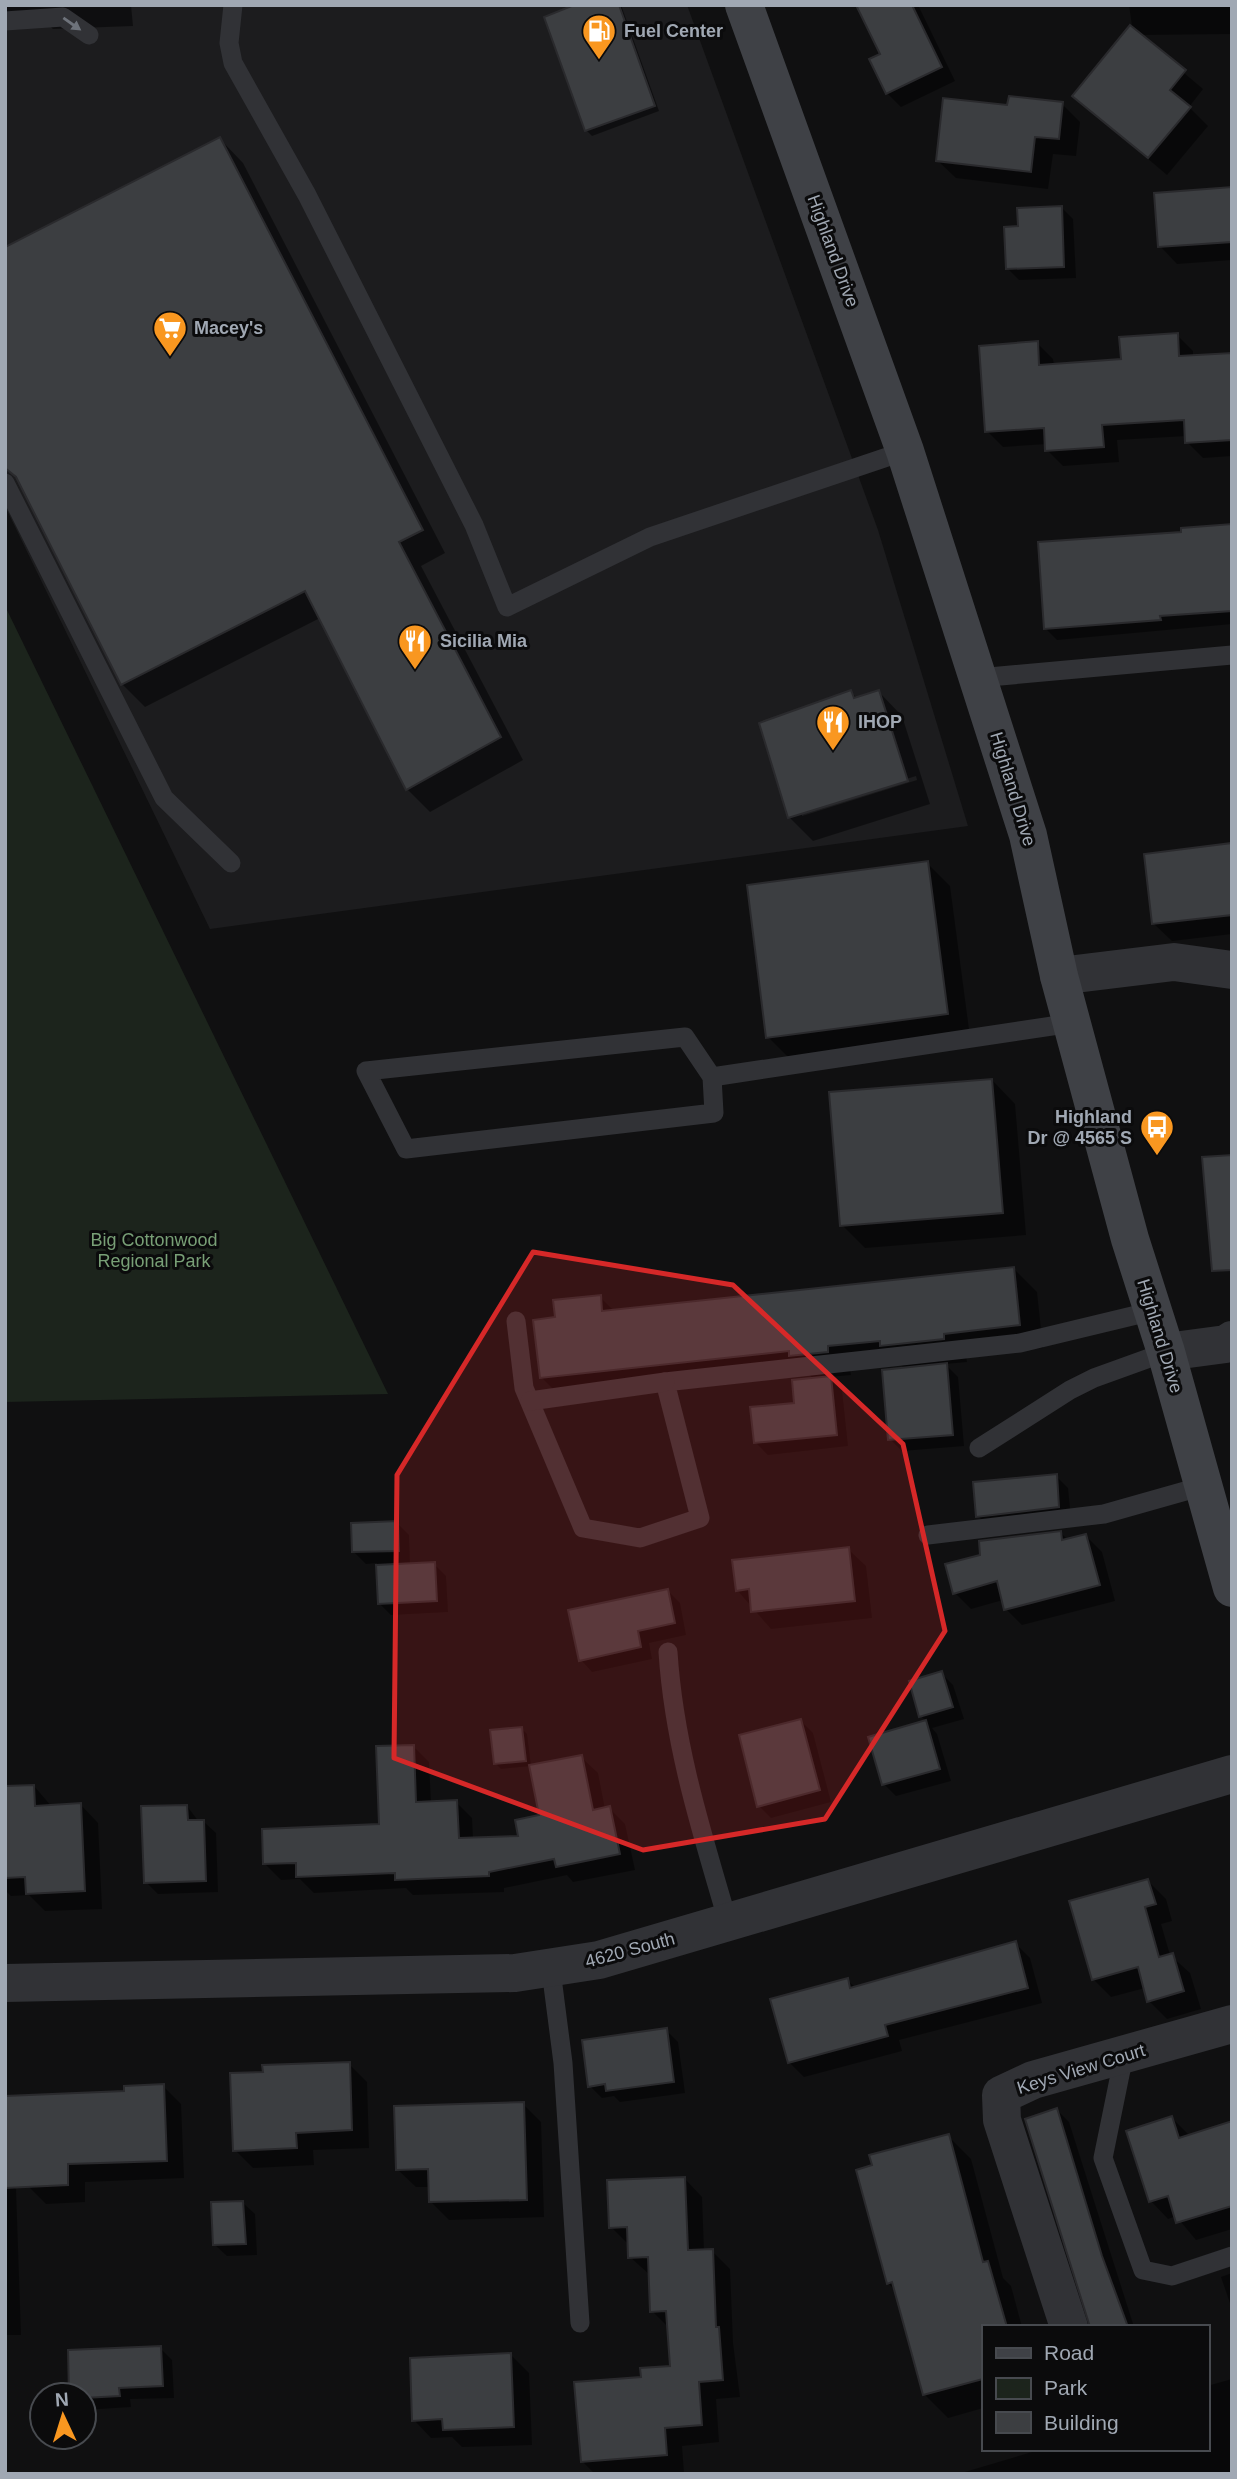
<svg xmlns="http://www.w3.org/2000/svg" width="1237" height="2479" font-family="Helvetica,sans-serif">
  <rect width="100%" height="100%" fill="#101011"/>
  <!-- built -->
  <path fill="#1c1c1e" d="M5,5h682l191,525 90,296 -758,103 -205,-423z"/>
  <!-- green -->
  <path fill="#1c241c" d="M5,606l383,788 -383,8z"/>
  <!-- shadow -->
  <g fill="#0007" fill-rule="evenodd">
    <path d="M5,5h126l2,21 -80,3 -6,-6 -42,3z"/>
    <path d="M579,5h42l38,106 -67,25 -6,-6 -40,-112z"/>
    <path d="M858,5h60l37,76 -54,26 -14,-14 -4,-39z"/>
    <path d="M1129,5h103v29l-93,1 64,54 -14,18 19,19 -41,49 -93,-79 58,-70z"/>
    <path d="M1062,104l18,18 -4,34 -23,-2 -5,35 -92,-11 -18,-17 71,-54z"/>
    <path d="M220,139l23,24 202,390 -24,13 102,194 -93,52 -23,-23 -87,-171 -175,89 -23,-23 -102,-202 -12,-12z"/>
    <path d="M1232,189v71l-55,4 -17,-18z"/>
    <path d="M1061,207l12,12 3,59 -57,2 -12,-12 13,-40z"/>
    <path d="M1177,335l16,16v6l39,-2v101l-29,2 -16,-16v-6l-70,4 2,22 -56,4 -16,-16v-6l-44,3 -16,-16 50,-88 16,16 1,6 69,-5z"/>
    <path d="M1232,526v98l-175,16 -12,-12 138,-95z"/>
    <path d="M851,692l7,7 21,-7 23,24 28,88 -117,37 -23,-23 -29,-94zM916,776l1,4 -115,36v-4z"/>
    <path d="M1232,845v89l-60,7 -18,-17z"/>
    <path d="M927,863l23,23 20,151 -179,23 -23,-23z"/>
    <path d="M992,1080l23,24 11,131 -161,13 -23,-23z"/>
    <path d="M1014,1269l23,23 6,56 -77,8 1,6 -22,2 13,13 6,69 -62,5 -12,-12 16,-69 -6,-6 -50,5 1,6 -22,2 13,13 6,56 -80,9 -12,-12 40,-39 19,-24 -6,-6 -244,27 -24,-24 16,-58 43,-22 15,15z"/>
    <path d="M1056,1476l12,12 3,30 -81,10 -12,-12z"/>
    <path d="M397,1523l12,12 1,30 24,-1 12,12 2,36 -57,3 -12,-12 -2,-40 -11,1 -12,-12z"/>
    <path d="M1061,1533l7,7 18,-4 16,16 13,49 -93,24 -16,-16 -3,-9 -32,9 -16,-16z"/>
    <path d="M848,1549l18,17 6,52 -101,11 -34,-39z"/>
    <path d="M668,1591l12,12 6,32 -37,8 3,16 -60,13 -11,-12z"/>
    <path d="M941,1673l12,12 11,34 -32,9 5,6 14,47 -55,15 -12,-12 -14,-46 57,-16 -6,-6z"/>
    <path d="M801,1721l12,12 18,69 -60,16 -12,-12z"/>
    <path d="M522,1729l5,5 4,32 -30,3 -5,-5z"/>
    <path d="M413,1746l16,16 2,41 25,-1 16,16 1,21 47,-2 21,-21 40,-59 17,16 7,36 4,-1 16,16 10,46 -62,12 -6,-7 -63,13v4l-91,3 -7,-7 -92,5 -14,-14 -19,1 -16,-16 116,-39z"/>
    <path d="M34,1786l18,21 29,-2 17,18 4,86 -57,2 -16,-16 -18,1 -6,-6v-102z"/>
    <path d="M187,1806l12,16h5l12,11 2,59 -60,2 -12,-12z"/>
    <path d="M1148,1881l18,18 6,22 -11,3 9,31 20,18 11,36 -34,10 -18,-18 -4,-13 -34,9 -18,-18z"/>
    <path d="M1015,1943l15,15 12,45 -143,37 3,11 -98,26 -15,-15 58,-82 9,8z"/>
    <path d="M666,2030l12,12 7,51 -65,9 -6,-6 -12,2 -12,-12z"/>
    <path d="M349,2064l18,18 2,66 -56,2 1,15 -61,3 -18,-18 29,-76z"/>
    <path d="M163,2086l18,18 3,74 -99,4v20l-39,2 -18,-18 98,-93z"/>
    <path d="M523,2104l18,18 3,95 -95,3 -18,-18v-15h-15l-18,-17z"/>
    <path d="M1057,2110l12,12 65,205h-42z"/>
    <path d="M1172,2118l18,18 42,-13v106l-36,11 -20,-24 -8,3 -17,-18z"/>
    <path d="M948,2136l23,23 32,119 8,8 11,41h-39v81l-35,10 -23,-23 -29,-104 -8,-8z"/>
    <path d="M5,2179l11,10 5,146h-16z"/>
    <path d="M685,2179l17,18 2,54h8l18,18 3,74 7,54 -24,2 3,43 -37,4 2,27 -89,1 -13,-13 61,-82 29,-12 -3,-39 -17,-17 -2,-36 -20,-18v-11l-19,-19z"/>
    <path d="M243,2203l12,11 2,41 -30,1 -12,-11z"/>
    <path d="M1232,2273v36l-11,-32z"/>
    <path d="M160,2348l12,12 2,38 -44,1 1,8 -47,3v-15h-13z"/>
    <path d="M511,2355l18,18 3,72 -70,2 -10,-10 -21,1 -17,-18z"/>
    <path d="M1232,2379v95h-274l84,-25h165v-63z"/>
  </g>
  <!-- building -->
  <g fill="#3c3e41" stroke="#2a2a2d" stroke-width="2">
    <path d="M574,5h45l36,101 -70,25 -41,-114z"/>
    <path d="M856,5h56l30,62 -56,27 -17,-35 11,-5z"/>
    <path d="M1130,25l56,45 -16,20 21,17 -43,51 -76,-62z"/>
    <path d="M1009,96l54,6 -4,37 -24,-2 -4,35 -95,-11 7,-63 64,7z"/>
    <path d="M220,137l203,393 -24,12 102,195 -95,53 -101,-199 -184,94 -105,-208 -11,-9v-221z"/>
    <path d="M1232,187v55l-74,5 -4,-54z"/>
    <path d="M1062,206l2,61 -58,2 -2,-42 14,-1 -1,-18z"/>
    <path d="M1178,333l1,23 53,-3v87l-47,3 -1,-23 -82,5 2,22 -59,4 -1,-23 -59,4 -6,-86 59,-5 1,24 82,-6 -2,-22z"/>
    <path d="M1232,524v87l-72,5 1,4 -117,9 -6,-87 143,-10v-4z"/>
    <path d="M851,690l3,8 25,-8 29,91 -120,37 -29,-95z"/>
    <path d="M1232,843v72l-80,9 -8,-70z"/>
    <path d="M928,861l20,153 -182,24 -19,-153z"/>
    <path d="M992,1079l11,134 -163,13 -11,-134z"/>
    <path d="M1232,1155v115l-20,1 -10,-114z"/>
    <path d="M1014,1267l6,58 -76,9v5l-64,7v-5l-52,5v6l-39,4v-5l-249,27 -7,-58 22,-3 -2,-17 48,-5 1,16z"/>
    <path d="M947,1363l6,72 -65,5 -6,-70z"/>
    <path d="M831,1376l6,59 -83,8 -4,-36 44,-4 -2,-23z"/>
    <path d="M1057,1474l2,33 -83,10 -3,-35z"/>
    <path d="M398,1521l1,30 -47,1 -1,-29z"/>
    <path d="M1061,1531l1,9 24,-6 14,51 -96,25 -7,-29 -44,13 -8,-30 35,-9 -1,-14z"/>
    <path d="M849,1547l6,54 -104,11 -2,-23 -13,2 -4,-31z"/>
    <path d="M435,1562l2,39 -59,3 -2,-39z"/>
    <path d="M668,1589l7,34 -37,8 3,16 -62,14 -11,-51z"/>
    <path d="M942,1671l11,36 -34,10 -10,-36z"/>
    <path d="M801,1719l19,71 -63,17 -18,-72z"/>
    <path d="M926,1720l14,49 -58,16 -14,-48z"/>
    <path d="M522,1727l4,34 -32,3 -4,-34z"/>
    <path d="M414,1745l2,57 41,-2 2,38 59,-2 -3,-16 24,-5 -10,-50 53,-10 11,55 17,-4 10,48 -64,13 -2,-8 -65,13v4l-94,4v-7l-99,4v-14l-33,1 -1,-35 117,-5 -3,-78z"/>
    <path d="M34,1785l1,21 46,-3 4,88 -59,3 -1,-17 -20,1v-92z"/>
    <path d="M187,1805l1,15h16l2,61 -62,2 -3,-77z"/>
    <path d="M1148,1879l8,25 -11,3 14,50 14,-4 11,38 -37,11 -9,-35 -46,13 -23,-79z"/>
    <path d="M1016,1941l12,47 -143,37 3,11 -100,27 -18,-64 78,-21 2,10z"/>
    <path d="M667,2028l7,54 -68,9 -1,-7 -17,3 -6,-47z"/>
    <path d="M350,2062l2,68 -56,3 1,15 -64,3 -3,-78 33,-1 -1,-7z"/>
    <path d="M164,2084l3,77 -99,3v21l-63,3v-92l119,-5v-5z"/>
    <path d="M524,2102l3,98 -98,2 -1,-33 -32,1 -2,-64z"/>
    <path d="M1057,2108l45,148 26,71h-38l-65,-208z"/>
    <path d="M1172,2116l7,22 53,-17v85l-56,17 -8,-27 -19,6 -23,-71z"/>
    <path d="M949,2134l34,128 5,-1 19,66h-24v52l-60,16 -31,-113 -5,2 -31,-114 16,-5 -3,-10z"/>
    <path d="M685,2177l3,73 25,-1 3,78h3l4,53 -24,2 3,43 -37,3 2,27 -86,7 -7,-80 67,-5 -1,-9 30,-2 -4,-55 -16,1 -2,-55 -20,1 -1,-31 -18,1 -2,-48z"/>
    <path d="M243,2201l3,43 -33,1 -2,-43z"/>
    <path d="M161,2346l2,40 -44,2 1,8 -36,2v-3h-15l-1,-45z"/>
    <path d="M511,2353l3,74 -71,3 -1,-11 -30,2 -2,-63z"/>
  </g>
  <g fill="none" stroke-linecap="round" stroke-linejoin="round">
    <!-- service -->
    <g stroke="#313236" stroke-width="19">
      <path d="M233,5l-4,38 4,20 74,132 167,330 33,82 143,-70 255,-86"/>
      <path d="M5,21l58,-4 26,18"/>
      <path d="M5,483l159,315 67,65"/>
      <path d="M978,678l254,-23"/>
      <path d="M712,1077l2,36 -308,36 -40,-78 319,-34 27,40 360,-54"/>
      <path d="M516,1321l8,67 59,140 57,10 60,-20 -35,-136 355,-39 133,-32"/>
      <path d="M530,1401l135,-19"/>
      <path d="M979,1448l91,-58 24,-12 72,-26"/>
      <path d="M928,1535l176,-21 99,-28"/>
      <path d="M668,1652c6,94 34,181 60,270"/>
      <path d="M551,1970l12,93 17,260"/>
      <path d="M1124,2055l-21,103 40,112 29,6 60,-20"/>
    </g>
    <!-- minor -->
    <g stroke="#313236" stroke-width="38">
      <path d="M1059,976l115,-14 58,8"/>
      <path d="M1166,1352l60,-8 6,-4"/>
      <path d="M5,1983l510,-10 84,-13 633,-186"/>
      <path d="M1069,2327l-67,-207 -1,-25 32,-15 199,-56"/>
    </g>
    <!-- secondary -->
    <path stroke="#3f4146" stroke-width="38" d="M744,5l161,446 123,384 31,141 71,263 36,113 66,236"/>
  </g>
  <!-- one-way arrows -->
  <defs><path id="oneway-solid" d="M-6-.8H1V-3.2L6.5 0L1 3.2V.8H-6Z" transform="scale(1.75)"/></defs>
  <use fill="#6e737b" href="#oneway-solid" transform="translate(72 24) rotate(35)"/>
  <!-- marked area -->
  <path fill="#d62828" fill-opacity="0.2" stroke="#d62828" stroke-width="5" stroke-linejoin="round" d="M533,1252l200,33 170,159 42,187 -120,188 -182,31 -249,-92 3,-283z"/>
  <!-- icons -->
  <defs>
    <g id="fuel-pin" transform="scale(1.75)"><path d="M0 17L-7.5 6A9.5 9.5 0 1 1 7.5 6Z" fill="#f99720" stroke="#0b0b0c"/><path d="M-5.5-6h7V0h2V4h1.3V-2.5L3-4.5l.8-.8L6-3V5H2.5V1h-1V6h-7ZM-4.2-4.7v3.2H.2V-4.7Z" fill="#fff"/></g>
    <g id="supermarket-pin" transform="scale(1.75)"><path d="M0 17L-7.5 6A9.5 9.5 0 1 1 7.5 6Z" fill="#f99720" stroke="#0b0b0c"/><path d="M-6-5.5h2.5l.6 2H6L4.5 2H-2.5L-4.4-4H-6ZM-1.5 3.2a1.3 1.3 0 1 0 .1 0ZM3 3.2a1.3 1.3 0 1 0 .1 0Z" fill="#fff"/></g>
    <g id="restaurant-pin" transform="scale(1.75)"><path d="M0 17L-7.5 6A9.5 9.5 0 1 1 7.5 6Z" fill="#f99720" stroke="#0b0b0c"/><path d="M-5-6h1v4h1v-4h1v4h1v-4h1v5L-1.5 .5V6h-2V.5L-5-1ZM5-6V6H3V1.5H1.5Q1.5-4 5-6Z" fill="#fff"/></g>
    <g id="bus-pin" transform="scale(1.75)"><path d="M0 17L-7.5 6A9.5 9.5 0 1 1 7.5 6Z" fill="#f99720" stroke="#0b0b0c"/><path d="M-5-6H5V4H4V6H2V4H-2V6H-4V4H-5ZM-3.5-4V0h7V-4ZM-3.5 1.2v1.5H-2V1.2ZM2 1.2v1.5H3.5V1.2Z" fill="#fff"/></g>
  </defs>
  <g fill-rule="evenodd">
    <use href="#fuel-pin" x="599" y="31"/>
    <use href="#supermarket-pin" x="170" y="328"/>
    <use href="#restaurant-pin" x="415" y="641"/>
    <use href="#restaurant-pin" x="833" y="722"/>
    <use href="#bus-pin" x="1157" y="1127"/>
  </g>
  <g text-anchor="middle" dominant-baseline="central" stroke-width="6" stroke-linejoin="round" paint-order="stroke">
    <!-- poi labels -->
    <g font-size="18" font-weight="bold" fill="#a0a8b3" stroke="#0b0b0c" text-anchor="start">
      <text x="624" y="31">Fuel Center</text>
      <text x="194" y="328">Macey's</text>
      <text x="440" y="641">Sicilia Mia</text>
      <text x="858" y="722">IHOP</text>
      <text x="1132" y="1117" text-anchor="end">Highland<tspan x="1132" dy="21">Dr @ 4565 S</tspan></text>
    </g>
    <!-- street labels -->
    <g font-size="18" fill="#a0a8b3" stroke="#0b0b0c">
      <text transform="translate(833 251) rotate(70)">Highland Drive</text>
      <text transform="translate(1013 789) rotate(73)">Highland Drive</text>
      <text transform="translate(1160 1336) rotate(73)">Highland Drive</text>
      <text transform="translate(630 1950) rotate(-15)">4620 South</text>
      <text transform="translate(1081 2069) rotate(-17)">Keys View Court</text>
    </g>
    <!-- park labels -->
    <g font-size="18" fill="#789f76" stroke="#0b0b0c">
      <text x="154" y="1240">Big Cottonwood<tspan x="154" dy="21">Regional Park</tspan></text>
    </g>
  </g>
  <!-- border -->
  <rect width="1237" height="2479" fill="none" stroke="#a0a8b3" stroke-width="14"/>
  <!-- legend -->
  <rect x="982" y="2325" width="228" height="126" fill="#0b0b0c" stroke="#474a4f" stroke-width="2"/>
  <rect x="996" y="2348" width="35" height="10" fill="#3f4146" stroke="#474a4f" stroke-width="2"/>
  <text x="1044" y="2360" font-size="21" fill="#a0a8b3">Road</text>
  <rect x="996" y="2378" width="35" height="21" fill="#1c241c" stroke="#474a4f" stroke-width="2"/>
  <text x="1044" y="2395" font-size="21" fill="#a0a8b3">Park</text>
  <rect x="996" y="2412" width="35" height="21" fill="#3c3e41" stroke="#474a4f" stroke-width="2"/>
  <text x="1044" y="2430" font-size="21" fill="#a0a8b3">Building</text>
  <!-- north arrow -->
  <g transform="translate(63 2416) rotate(356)"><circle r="33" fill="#0b0b0c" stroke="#474a4f" stroke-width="2"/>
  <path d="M0-5L12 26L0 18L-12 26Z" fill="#f99720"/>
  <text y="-10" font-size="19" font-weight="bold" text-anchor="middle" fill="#a0a8b3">N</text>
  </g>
</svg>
